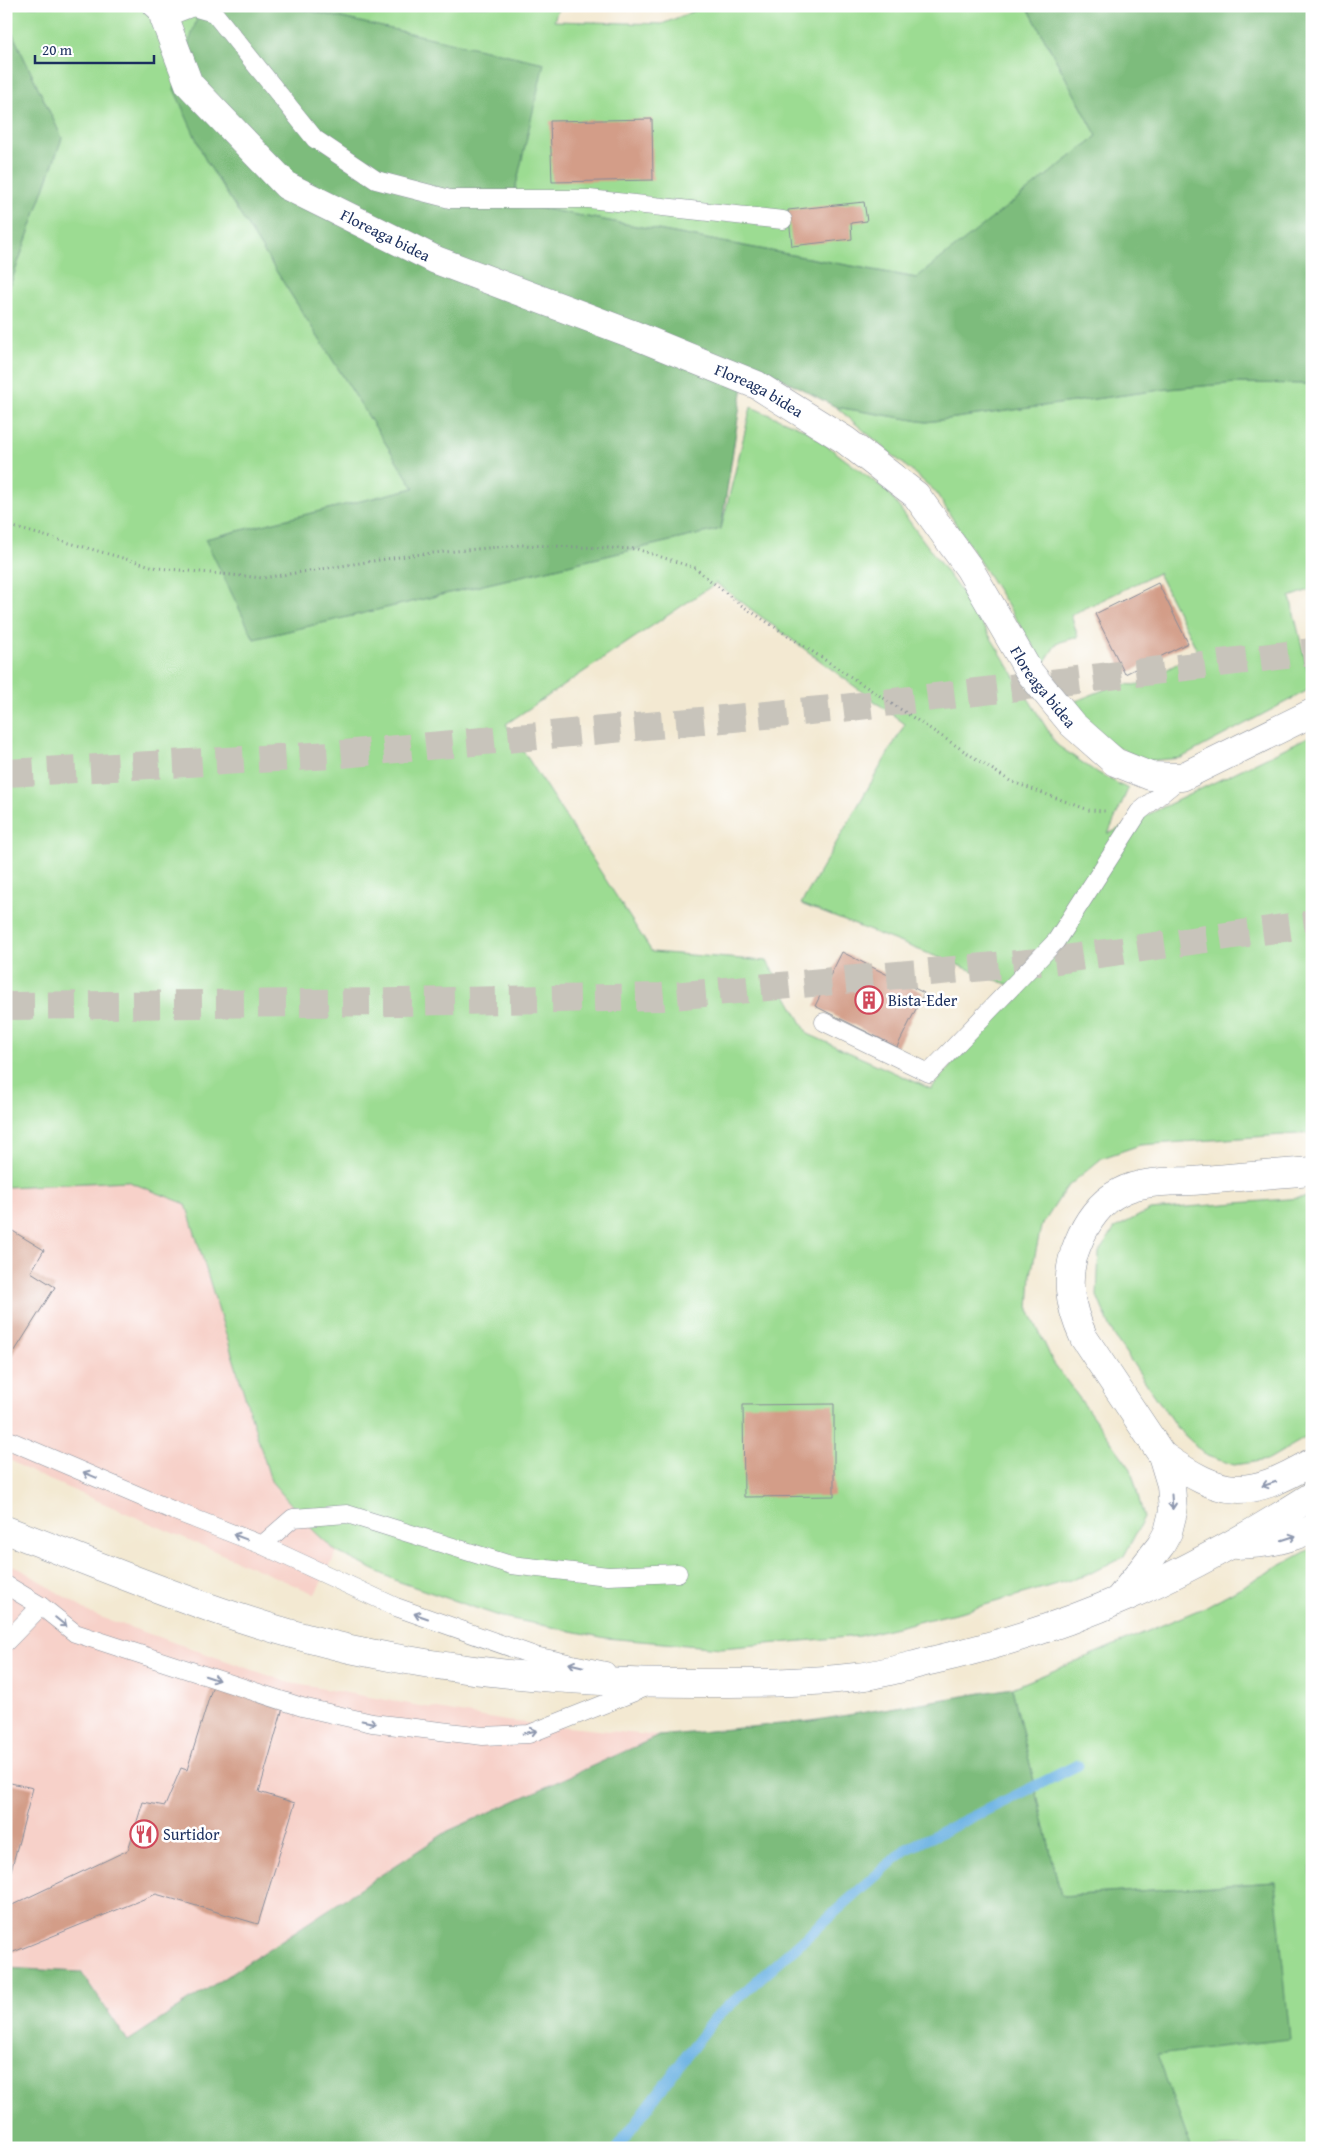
<svg xmlns="http://www.w3.org/2000/svg" width="1318" height="2154" font-family="'Gentium Book Plus',serif">
  <rect width="100%" height="100%" fill="#fff"/>
  <filter id="ink" filterUnits="userSpaceOnUse"><feTurbulence type="fractalNoise" baseFrequency=".02" numOctaves="2"/><feDisplacementMap in="SourceGraphic" scale="10" xChannelSelector="R" yChannelSelector="G"/><feConvolveMatrix kernelMatrix="1 2 1 2 8 2 1 2 1" color-interpolation-filters="sRGB"/></filter>
  <filter id="wash" filterUnits="userSpaceOnUse"><feTurbulence type="fractalNoise" baseFrequency=".0096" numOctaves="4" result="noise"/><feDisplacementMap in="SourceGraphic" scale="20" xChannelSelector="R" yChannelSelector="G"/><feGaussianBlur stdDeviation="1.12" result="paint"/><feColorMatrix in="noise" values="0 0 0 0 0 0 0 0 0 0 0 0 0 0 0 0 0 1.4 0 .05"/><feComposite in="paint" operator="in"/></filter>
  <g filter="url(#wash)">
    <rect width="100%" height="100%" fill="#f3e9d2"/>
    <!-- built -->
    <g fill="#f7d1c9">
      <path d="M127,1181l59,23 85,277 44,51 22,20 -22,42 -282,-121 -27,-15v-271z"/>
      <path d="M6,1563l11,4 75,47 198,69 216,38 153,15 -211,95 -320,211 -47,-70 -75,-4z"/>
    </g>
    <!-- green -->
    <g fill="#9cdc92" stroke="#5c8678" fill-rule="evenodd">
      <path d="M6,6h195l4,153 209,329 -208,51 48,100 467,-110 30,-122 55,23 81,61 83,113 87,141 36,25 35,19 -20,45 204,-99v398l-172,12 -38,13 -36,30 -25,39 -10,47 -2,36 24,52 78,107 13,49 -20,38 -37,19 -119,35 -109,26 -138,12 -115,-10 -104,-21 -105,-36 -60,-29 -22,-20 -44,-51 -85,-277 -59,-23 -121,6v-890l56,-159 -56,-118zM716,583l189,141 -104,180 216,84 -86,101 -123,-55 -41,-73 -115,-9 -146,-228z"/>
      <path d="M288,6h271l-5,15 108,3 44,-18h321l70,130 -180,142 -405,-75 31,-140z"/>
      <path d="M1237,383l75,1v205l-22,8 22,91 -131,70 -36,3 -46,-24 -28,-34 47,-19 21,1 59,-33 -40,-79 -87,42 7,22 -21,6 -13,20 -109,-172 -99,-84 90,15 242,-33z"/>
      <path d="M1312,1197v237l-45,26 -33,5 -27,-9 -30,-28 -63,-92 -17,-40 2,-44 16,-24 35,-18z"/>
      <path d="M1312,1548v600h-121l-35,-94 119,-172 -214,14 -49,-208 191,-80z"/>
    </g>
    <!-- forest -->
    <g fill="#7dbc7c" stroke="#4c766d">
      <path d="M201,6h87l256,57 -32,140 404,75 181,-142 -70,-130h285v378l-75,-1 -69,6 -242,33 -90,-15 -89,-47 -26,169 -467,110 -49,-100 209,-51 -209,-329 -31,-70z"/>
      <path d="M6,20l56,118 -56,159z"/>
      <path d="M1012,1688l49,208 214,-14 15,157 -133,15 34,94h-1185v-180l75,4 47,69 320,-210 211,-95 152,-15z"/>
    </g>
    <g fill="none" stroke-linecap="round" stroke-linejoin="round">
      <!-- stream -->
      <path stroke="#6cb2e3" stroke-width="11" d="M617,2148l97,-129 191,-169 173,-85"/>
    </g>
    <g id="blocks">
      <!-- building -->
      <g fill="#d39d88">
        <path d="M652,119l1,61 -101,2 -2,-61z"/>
        <path d="M864,202l3,19 -16,2 1,16 -60,7 -4,-36z"/>
        <path d="M1158,583l30,60 -63,31 -30,-60z"/>
        <path d="M842,952l82,41 -27,54 -82,-41z"/>
        <path d="M6,1227l38,23 -13,22 24,15 -49,78z"/>
        <path d="M834,1404v92l-90,1 -1,-92z"/>
        <path d="M213,1685l70,23 -24,84 36,11 -37,121 -102,-30 -150,61v-47l122,-58 15,-48 22,4 16,-38 6,2z"/>
        <path d="M6,1782l27,6 -24,90 -3,-1z"/>
      </g>
    </g>
  </g>
  <g filter="url(#ink)">
    <use href="#blocks" fill-opacity="0" stroke="#878c98" stroke-width="1"/>
    <g fill="none" stroke-linecap="round" stroke-linejoin="round">
      <!-- highway-tunnel -->
      <g stroke="#c8c4bb" stroke-width="28" stroke-dasharray="28 14" stroke-linecap="butt">
        <path d="M6,773l326,-18 510,-47 470,-56"/>
        <path d="M6,1006l392,-4 263,-5 388,-36 263,-37"/>
      </g>
      <!-- lane casing -->
      <g stroke="#878c98" stroke-width="19">
        <g id="lane">
          <path d="M151,6l13,12 29,-11 21,6 101,126 61,41 74,19h139l194,21"/>
          <path d="M824,1022l105,51 127,-132 83,-129 43,-35"/>
          <path d="M6,1439l166,71 90,35 134,62 139,49 71,15"/>
          <path d="M262,1545l31,-27 54,-4 164,51 97,11 70,-3"/>
          <path d="M6,1585l35,21 34,27 227,74 70,16 111,13 46,-2 118,-47"/>
          <path d="M6,1642l35,-36"/>
        </g>
      </g>
      <!-- street casing -->
      <g stroke="#878c98" stroke-width="29">
        <g id="street">
          <path id="s1" d="M169,6l-5,12 25,66 98,102 149,74 196,74 125,51 88,55 71,55 53,73 61,105 42,51 43,38 35,14 32,1 130,-64"/>
        </g>
      </g>
      <!-- secondary casing -->
      <g stroke="#878c98" stroke-width="29">
        <g id="secondary">
          <path d="M1162,1455c61,43 85,45 150,7"/>
          <path d="M6,1530c111,42 228,93 344,119 119,26 240,35 362,34 47,0 96,0 144,-6 24,-2 49,-10 74,-16 143,-32 258,-86 382,-165"/>
          <path d="M1237,1545c28,-1 50,-5 75,-16"/>
          <path d="M1119,1599l42,-54 7,-13 5,-20 -2,-27 -9,-30 -78,-117c-15,-32 -20,-62 -6,-95 8,-20 22,-41 42,-51 20,-11 49,-10 71,-11 40,-3 80,-7 121,-10"/>
        </g>
      </g>
      <!-- path -->
      <path stroke="#878c98" stroke-width="3" stroke-dasharray="1 4" stroke-linecap="butt" d="M6,525l152,43 105,10 149,-23 108,-10 117,4 58,19 43,35 272,178 79,29 16,1"/>
      <!-- lane -->
      <use href="#lane" stroke="#fff" stroke-width="18"/>
      <!-- street -->
      <use href="#street" stroke="#fff" stroke-width="28"/>
      <!-- secondary -->
      <use href="#secondary" stroke="#fff" stroke-width="28"/>
    </g>
    <!-- one-way arrows -->
    <defs><path id="oneway-shaft" d="M-6 0H5M1.5-3L5.5 0L1.5 3" fill="none" stroke-width="1.6" stroke-linecap="round" stroke-linejoin="round" transform="scale(1.25)"/></defs>
    <g stroke="#8d97ae">
      <use href="#oneway-shaft" transform="translate(90 1475) rotate(-157)"/>
      <use href="#oneway-shaft" transform="translate(1269 1484) rotate(162)"/>
      <use href="#oneway-shaft" transform="translate(1172 1502) rotate(86)"/>
      <use href="#oneway-shaft" transform="translate(240 1537) rotate(-159)"/>
      <use href="#oneway-shaft" transform="translate(1289 1538) rotate(-18)"/>
      <use href="#oneway-shaft" transform="translate(421 1616) rotate(-161)"/>
      <use href="#oneway-shaft" transform="translate(61 1622) rotate(39)"/>
      <use href="#oneway-shaft" transform="translate(576 1665) rotate(-167)"/>
      <use href="#oneway-shaft" transform="translate(212 1678) rotate(18)"/>
      <use href="#oneway-shaft" transform="translate(369 1722) rotate(11)"/>
      <use href="#oneway-shaft" transform="translate(530 1732) rotate(-14)"/>
    </g>
  </g>
  <!-- icons -->
  <defs>
    <g id="building-ring" transform="scale(1.4375)"><circle r="9.5" fill="#fff" stroke="#d1495b" stroke-width="1.5"/><path d="M-4-6H4V6H1V3H-1V6H-4ZM-2.5-4.3h1.7v1.8h-1.7ZM.8-4.3h1.7v1.8H.8ZM-2.5-1h1.7V.8h-1.7ZM.8-1h1.7V.8H.8Z" fill="#d1495b"/></g>
    <g id="restaurant-ring" transform="scale(1.4375)"><circle r="9.5" fill="#fff" stroke="#d1495b" stroke-width="1.5"/><path d="M-5-6h1v4h1v-4h1v4h1v-4h1v5L-1.5 .5V6h-2V.5L-5-1ZM5-6V6H3V1.5H1.5Q1.5-4 5-6Z" fill="#d1495b"/></g>
  </defs>
  <g fill-rule="evenodd">
    <use href="#building-ring" x="869" y="1000"/>
    <use href="#restaurant-ring" x="144" y="1834"/>
  </g>
  <g text-anchor="middle" dominant-baseline="central" stroke-width="5" stroke-linejoin="round" paint-order="stroke">
    <!-- street labels -->
    <g font-size="16" fill="#1b2f5e" stroke="#fff">
      <text stroke="none"><textPath href="#s1" startOffset="335">Floreaga bidea</textPath></text>
      <text stroke="none"><textPath href="#s1" startOffset="740">Floreaga bidea</textPath></text>
      <text stroke="none"><textPath href="#s1" startOffset="1160">Floreaga bidea</textPath></text>
    </g>
    <!-- poi labels -->
    <g font-size="16" fill="#1b2f5e" stroke="#fff" text-anchor="start">
      <text x="888" y="1000">Bista-Eder</text>
      <text x="163" y="1834">Surtidor</text>
    </g>
  </g>
  <!-- margin -->
  <rect width="1318" height="2154" fill="none" stroke="#fff" stroke-width="25"/>
  <!-- scale -->
  <path d="M35 55v8h119v-8" fill="none" stroke="#1b2f5e" stroke-width="2.5"/>
  <text x="42" y="55" font-size="15" fill="#1b2f5e" stroke="#ffffff" stroke-width="4" paint-order="stroke">20 m</text>
</svg>
